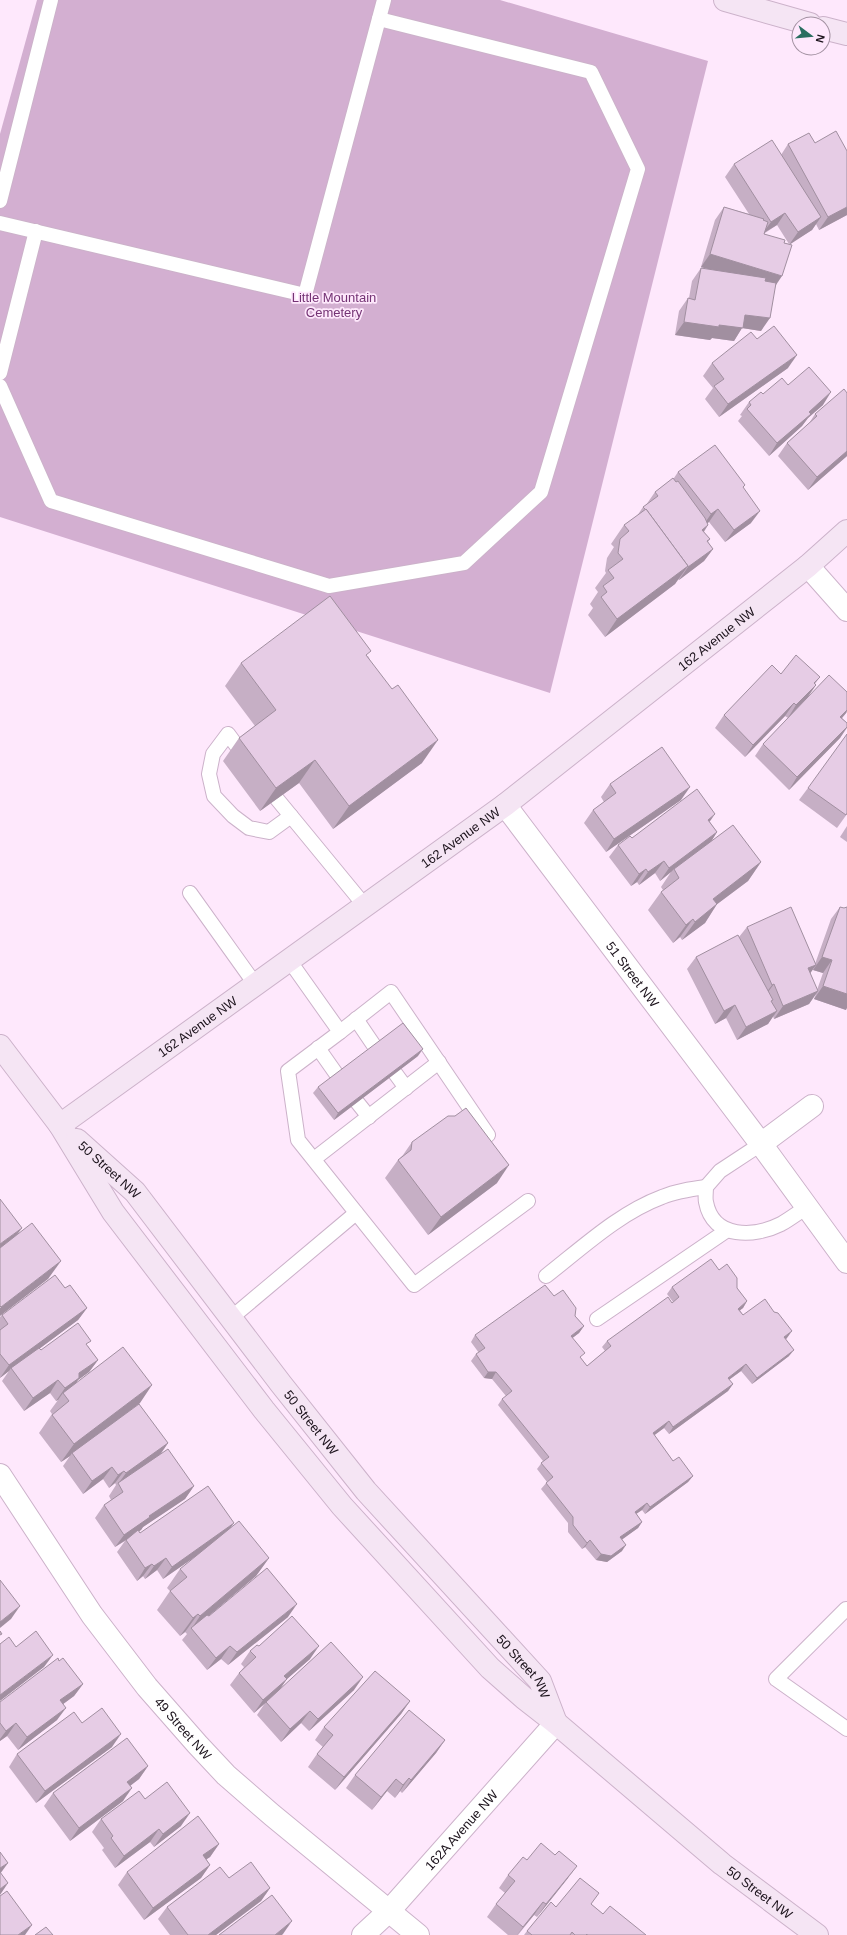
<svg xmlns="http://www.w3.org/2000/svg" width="847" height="1935" font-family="Arial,sans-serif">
  <rect width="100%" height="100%" fill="#fee8fc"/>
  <!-- green -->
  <path fill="#d3afd1" d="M37,0h463l208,61 -158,632 -550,-176v-383z"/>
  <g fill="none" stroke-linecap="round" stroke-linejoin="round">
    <!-- lane casing -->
    <g stroke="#ccb2ca" stroke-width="16">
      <g id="lane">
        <path d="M0,201l51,-201"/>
        <path d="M0,223l305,72 79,-295"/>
        <path d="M0,373l36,-142"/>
        <path d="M0,386l51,115 278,85 135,-23 77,-71 97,-323 -47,-97 -212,-53"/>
        <path d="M239,749l-11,-15 -15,20 -4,20 5,22 19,20 16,12 20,4 22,-16 74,90"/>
        <path d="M277,799l14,17"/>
        <path d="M190,893l65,91"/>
        <path d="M289,960l51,72 -52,39 10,69 116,145 114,-84"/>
        <path d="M356,1019l19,28"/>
        <path d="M340,1032l51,-40 97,143"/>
        <path d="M318,1048l19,27"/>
        <path d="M395,1073l11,15"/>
        <path d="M357,1102l12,15"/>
        <path d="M761,1144l-41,27 -14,16c0,5 -1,11 0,15 7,38 49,35 75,22 9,-5 18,-12 26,-17"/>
        <path d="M314,1159l125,-97"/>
        <path d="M546,1276c36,-28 73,-63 116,-79 14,-6 29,-8 44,-10"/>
        <path d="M231,1318l125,-105"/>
        <path d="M597,1319l129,-88"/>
        <path d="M846,1609l-70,70 71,50"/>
      </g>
    </g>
    <!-- street casing -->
    <g stroke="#ccb2ca" stroke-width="24">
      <g id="street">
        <path d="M808,566l39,44"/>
        <path id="s1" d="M505,805l256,339 86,118"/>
        <path d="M761,1144l51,-38"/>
        <path id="s2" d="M0,1475l92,140 55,72 50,57 29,31 46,40 146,120"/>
        <path id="s3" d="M363,1935l26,-24 167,-188"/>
      </g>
    </g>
    <!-- secondary casing -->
    <g stroke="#ccb2ca" stroke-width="24">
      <g id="secondary">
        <path d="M725,0l85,24"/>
        <path d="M823,28l24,6"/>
        <path id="s4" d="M0,1046l60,79 53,87 151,198 78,96 148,162 34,30 32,25 166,141 95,71"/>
        <path id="s5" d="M60,1125l445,-320 303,-239 39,-35"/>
        <path id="s6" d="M77,1140l58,52 146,192 85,107 174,190 16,42"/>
      </g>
    </g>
    <!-- lane -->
    <use href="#lane" stroke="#fff" stroke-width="14"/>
    <!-- street -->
    <use href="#street" stroke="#fff" stroke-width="22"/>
    <!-- secondary -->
    <use href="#secondary" stroke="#f5e5f4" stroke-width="22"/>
  </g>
  <!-- wall -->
  <g fill="#c6afc5" fill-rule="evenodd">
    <path d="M815,143l32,8v64l-28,15 -3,-6 -4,6 -23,14 -14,42 -14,45 -19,-3 -8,13 -22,-3 -2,2 -35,-5 4,-24 9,-13h1l3,-17 9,-13 9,2 -9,-3 14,-47 9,-13 25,7 -24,-37 9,-13 47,-9 7,-11zM777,225l12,19 -5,-1 -20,-9 1,-1z"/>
    <path d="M757,339l31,29 -69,49 -14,-18 8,-11 -10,-12 9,-13z"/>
    <path d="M788,385l35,20 -15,13 -6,8 -33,30 -31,-35 4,-5 -2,-1 9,-13 14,-8z"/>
    <path d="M847,393v63l-39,34 -30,-34 9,-13 21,-18 7,-11z"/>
    <path d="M678,472l67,13 -2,3 8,35 -26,19 -16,-20 -2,1 1,2 -4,7 6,7 -2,3 5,7 -9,12 -25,19 -1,-1 -3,5 -70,53 -17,-22 5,-7 -3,-4 8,-12 -3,-4 11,-15 -1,-2 2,-13 7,-11 -3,-3 13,-19 13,-9 6,-9 3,-2 9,-13 19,-14z"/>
    <path d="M368,656l54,107 -89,66 -34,-46 -39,28 -37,-50 16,-23 16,-12 -30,-40 16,-23z"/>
    <path d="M781,674l39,3 -5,7 1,1 -9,13 -19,20 -3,-2 -40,41 -30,-29 9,-13z"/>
    <path d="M847,692v20l-5,6 5,5v5l-7,10 -51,52 -34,-34 8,-12z"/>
    <path d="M610,784l71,16 -75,52 -22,-29 9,-13 11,-8 -3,-5z"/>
    <path d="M808,788l39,26 -10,14 -38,-28z"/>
    <path d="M710,822l7,10 -5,8 49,22 -13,19 -31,23 -12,19 -23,17 -2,-3 -7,6 -25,-33 13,-18 2,-2 -2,-3 10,-15 -11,9 -5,-8 -16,12 -2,-3 -6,4 -22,-29 9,-12 14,-7z"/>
    <path d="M847,826v16l-7,-5z"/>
    <path d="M840,907l6,103 -32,-11 2,-5 -7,10 -35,15 -1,-3 -5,8 -31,16 -11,-22 -11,6 -28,-55 9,-12 43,-20 8,-10 68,37 16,-45zM814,967l-1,3 10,3 -6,17 -7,-17z"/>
    <path d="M418,1056l-84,64 -21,-27 5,-6z"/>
    <path d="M412,1142l85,41 -69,52 -43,-57 13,-18 5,-5z"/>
    <path d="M719,1270l18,18 10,13 -4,7 -3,2 3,5 44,23 -1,1 3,17 -37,28 -11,-13 -12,9 4,4 -5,7 -59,43 -5,-6 -10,7 19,26 20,15 -5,6 -43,32 -3,-4 -6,4 6,8 -4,6 -16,11v12l-15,11 -11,-2 -11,-13 -3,2 -14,-17v-9l-27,-34 6,-7 -10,-13 6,-8 -45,-56 4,-6 4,-3 -14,-17 -8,-1 -13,-17 5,-7 3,-1 -8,-11 4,-7 79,-39 21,20 9,10 -5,7 -7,5 9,20 6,8 18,-15 -3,-4 5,-6 66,-39 -6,-8 5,-7z"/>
    <path d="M65,1288l22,20 -9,12 -39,29 2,1 47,-4 10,14 -9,12 -11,8 -2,3 64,20 -23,17 51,23 -8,12 34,31 -9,13 -42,28 -2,3 -2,1 1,2 92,-6 37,31 -13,18 -47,40 79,1 -60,48 -7,-6 -14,11 -25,-30 5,-6 -2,-2 -5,4 -23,-26 13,-19 -3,-3 13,-19 16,-13 -33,23 -6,-9 -12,9 -2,-3 -6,5 -20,-29 8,-11 -10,6 -20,-29 9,-13 7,-5 -2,-4 7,-11 -1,-2 -6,5 -6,-9 -20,15 -20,-28 7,-10 -9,6 -22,-29 13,-19 -2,-3 8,-11 -2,1 -6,-8 -26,18 -22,-30 7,-10 -9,7v-61l2,-2z"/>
    <path d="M259,1646l51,13 -23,20 -8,11h75l-45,41 -8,-8 -20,19 -24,-27 8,-12 -11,10 -24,-28 9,-12 5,-6 -3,-3 9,-13z"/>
    <path d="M83,1684l-9,12 -11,8 -6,16 -39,30 -11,-14 -7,5v-39z"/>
    <path d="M410,1701l-9,13 -66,76 -27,-23 9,-13 6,-7 -8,-7 9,-13z"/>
    <path d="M82,1723l30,24 -76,56 -27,-36 8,-13z"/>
    <path d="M445,1740l-9,13 -34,40 -2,-2 -5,7 -8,-7 -15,19 -26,-22 9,-13z"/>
    <path d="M148,1766l-9,13 -9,7 -7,15 -53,40 -26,-35 9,-13z"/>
    <path d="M145,1799l36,27 -27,21 -4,-5 -35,26 -13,-18 2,-2 -12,-16 9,-13z"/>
    <path d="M219,1844l-9,13 -4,2 4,6 -9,13 -57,42 -26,-35 9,-13z"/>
    <path d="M508,1875l60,3 -31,39 -3,-2 -16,20h-10l-21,-18 9,-13 9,-11 -6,-5z"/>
    <path d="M229,1878l41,10 -9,13 -45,34h-46l-12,-16 9,-12z"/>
    <path d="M591,1904l12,10 43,21h-122l3,-4 29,-24z"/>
  </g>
  <!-- shaded-wall -->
  <g fill="#a18fa0">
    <path d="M847,207v8l-28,15 9,-13z"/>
    <path d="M785,213l-8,12 -15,9 9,-12z"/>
    <path d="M821,217l-9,13 -23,15 9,-13z"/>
    <path d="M710,254l72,22 -8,12 -73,-21z"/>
    <path d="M745,315l25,3 -9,13 -19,-3 -8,13 -22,-3 -2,2 -35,-5 9,-13 35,3z"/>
    <path d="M797,355l-9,13 -69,49 9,-13z"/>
    <path d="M831,392l-8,13 -15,13 -6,8 -33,30 8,-13 32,-31z"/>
    <path d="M847,451v5l-39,34 9,-13z"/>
    <path d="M718,509l-9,13 -7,5 9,-13z"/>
    <path d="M760,511l-9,12 -26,19 9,-12z"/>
    <path d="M708,525l-9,13 3,-8z"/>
    <path d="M713,549l-9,12 -25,19 9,-13z"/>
    <path d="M688,566l-13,18 -70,53 12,-18z"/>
    <path d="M816,685l-9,13 -19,20 8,-13z"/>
    <path d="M794,703l-9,13 -40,41 8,-12z"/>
    <path d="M847,710l-1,3 -14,17 8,-13z"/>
    <path d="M847,727l-7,11 -51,52 8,-13z"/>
    <path d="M438,740l-16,23 -89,66 16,-23z"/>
    <path d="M315,760l-16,23 -39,28 16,-23z"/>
    <path d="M690,787l-9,13 -75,52 8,-13z"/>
    <path d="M715,814l-9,13 2,-7z"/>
    <path d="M717,832l-8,13 -35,24 -3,3 -11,9 9,-13z"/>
    <path d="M664,861l-9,12 -16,12 9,-13z"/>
    <path d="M761,862l-13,19 -48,36 13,-18z"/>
    <path d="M646,869l-9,13 -6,4 8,-12z"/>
    <path d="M717,904l-12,19 -23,17 13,-18z"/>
    <path d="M693,919l-13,18 -7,6 13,-18z"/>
    <path d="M822,957l10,3 -9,13 -10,-3z"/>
    <path d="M816,965l-9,13 1,-10z"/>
    <path d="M774,984l-9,12 -2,1 9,-12z"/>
    <path d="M823,986l24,8v14l-1,2 -32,-11z"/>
    <path d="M818,991l-9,13 -35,15 9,-13z"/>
    <path d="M735,1005l-9,13 -11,6 9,-13z"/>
    <path d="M777,1011l-9,13 -31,16 9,-13z"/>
    <path d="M423,1049l-5,7 -84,64 4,-7z"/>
    <path d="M509,1165l-12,18 -69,52 13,-18z"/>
    <path d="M22,1228l-9,12 -13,10v-6z"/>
    <path d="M61,1261l-13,18 -48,37v-8l1,-1z"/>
    <path d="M747,1301l-4,7 -9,7 4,-6z"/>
    <path d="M87,1308l-9,12 -66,49 -1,-1 -2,3 -9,7 9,-13z"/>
    <path d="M584,1326l-5,7 -13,10 5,-7z"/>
    <path d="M792,1331l-5,7 -7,6 4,-7z"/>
    <path d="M794,1350l-5,6 -37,28 5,-6z"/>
    <path d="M98,1360l-9,12 -11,8 -7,11 -8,2 -5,7 -2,1 9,-13 14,-15z"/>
    <path d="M746,1364l-5,7 -18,13 5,-6z"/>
    <path d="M488,1372h8l-4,7 -8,-1z"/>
    <path d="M58,1380l-8,13 -26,18 9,-13z"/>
    <path d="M733,1384l-5,7 -59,43 4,-7z"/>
    <path d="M152,1385l-12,18 -67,51 -1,-1 -2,3 -9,6 13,-18z"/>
    <path d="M669,1421l-5,7 -16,12 5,-7z"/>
    <path d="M168,1443l-9,13 -41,28 8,-11z"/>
    <path d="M112,1467l-9,12 -20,15 9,-13z"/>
    <path d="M124,1471l-9,12 -6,5 9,-13z"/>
    <path d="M693,1476l-5,6 -43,32 5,-7z"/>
    <path d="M194,1486l-9,13 -42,28 -2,3 -26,17 9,-12 25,-19z"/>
    <path d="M647,1503l-5,7 -12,8 5,-6z"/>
    <path d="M642,1522l-4,6 -22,16 4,-7z"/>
    <path d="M234,1523l-9,13 -62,43 9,-12z"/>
    <path d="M590,1540l-5,7 -3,2 5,-6z"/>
    <path d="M626,1545l-4,6 -15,11 -11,-2 5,-6z"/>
    <path d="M166,1558l-9,12 -12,9 9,-13z"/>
    <path d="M269,1558l-13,18 -63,53 -1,-1 8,-12z"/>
    <path d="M152,1564l-9,12 -6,5 8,-13z"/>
    <path d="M297,1604l-9,13 -60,48 9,-13z"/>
    <path d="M20,1606l-9,13 -11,9v-6z"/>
    <path d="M198,1614l-13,18 -5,4 13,-18z"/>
    <path d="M230,1646l-9,13 -14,11 9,-12z"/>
    <path d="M319,1646l-9,13 -23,20 -9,13 -24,21 9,-13 21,-24z"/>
    <path d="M53,1655l-9,12 -44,34v-6z"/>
    <path d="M363,1677l-9,13 -45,41 9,-12z"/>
    <path d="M83,1684l-9,12 -23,17 9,-13z"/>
    <path d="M410,1701l-9,13 -66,76 9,-13z"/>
    <path d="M66,1708l-9,12 -39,30 9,-13z"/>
    <path d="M310,1711l-9,12 -20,19 9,-13z"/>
    <path d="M16,1723l-9,13 -7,5v-2l6,-8z"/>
    <path d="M121,1734l-9,13 -76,56 9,-12z"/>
    <path d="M445,1740l-9,13 -34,40 9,-13z"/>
    <path d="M148,1766l-9,13 -21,16 9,-13z"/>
    <path d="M409,1778l-9,13 -5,7 8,-13z"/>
    <path d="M396,1779l-9,12 -15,19 9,-13z"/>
    <path d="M132,1788l-9,13 -53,40 9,-13z"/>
    <path d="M190,1813l-9,13 -27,21 9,-13z"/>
    <path d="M159,1829l-9,13 -35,26 9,-12z"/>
    <path d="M219,1844l-9,13 -16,11 9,-13z"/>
    <path d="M8,1863l-8,11v-6z"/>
    <path d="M210,1865l-9,13 -57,42 9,-12z"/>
    <path d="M577,1866l-9,12 -31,39 9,-13z"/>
    <path d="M8,1883l-8,12v-6z"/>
    <path d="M270,1888l-9,13 -45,34h-8z"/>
    <path d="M543,1902l-9,13 -17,20 6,-8z"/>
    <path d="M292,1921l-9,13 -1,1h-7z"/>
    <path d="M32,1925l-7,10h-7z"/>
  </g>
  <!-- building -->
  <g fill="#e6cce5" stroke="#a18fa0">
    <path d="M836,131l11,20v56l-19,10 -40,-73 21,-11 6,10z"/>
    <path d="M772,140l49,77 -23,15 -13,-19 -14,9 -37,-58z"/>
    <path d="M724,207l40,12 -1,1 5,2 -4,12 21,6 -1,3 8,2 -10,31 -72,-22z"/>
    <path d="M701,268l65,10 -1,3 11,2 -6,35 -25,-3 -2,13 -24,-3v2l-35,-5 4,-24 7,2z"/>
    <path d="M774,326l23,29 -69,49 -14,-18 10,-7 -12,-16 39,-31 6,7z"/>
    <path d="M809,367l22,25 -22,20 2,2 -34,29 -30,-34 4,-4 -2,-3 12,-10 2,2 19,-16 6,7z"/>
    <path d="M844,389l3,4v58l-30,26 -30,-34 30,-27 -2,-2z"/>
    <path d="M715,445l30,40 -2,2 17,24 -26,19 -16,-21 -7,5 -33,-42z"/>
    <path d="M673,478l3,4 2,-1 27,37 3,7 -6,5 8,9 -3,2 6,8 -25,18 -1,-1h1l-42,-57v1l-3,-3 15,-11 -3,-4z"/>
    <path d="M646,509l42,57 -71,53 -16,-22 6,-5 -4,-6 11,-8 -6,-8 15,-11 -5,-6 2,-14 9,-8 -5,-6z"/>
    <path d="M330,596l41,55 -5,4 26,34 6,-4 40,55 -89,66 -34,-46 -39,28 -37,-50 37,-28 -35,-47z"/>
    <path d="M796,655l24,22 -6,6 2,2 -20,20 -2,-2 -41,42 -29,-30 48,-50 9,9z"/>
    <path d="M829,675l18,17v18l-7,7 7,6v4l-50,50 -34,-33z"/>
    <path d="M847,734v79l-1,2 -38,-27z"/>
    <path d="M662,747l28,40 -76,52 -21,-29 23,-17 -6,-9z"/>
    <path d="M697,789l18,25 -7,6 9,12 -48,36 -5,-7 -16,11 -2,-3 -7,5 -21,-29 12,-9 2,2z"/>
    <path d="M733,825l28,37 -48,37 4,5 -22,18 -2,-3 -7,6 -25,-33 18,-14 -5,-9z"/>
    <path d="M791,907l25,58 -8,3 10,23 -35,15 -9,-22 -2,1 -25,-58z"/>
    <path d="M840,907l4,1 3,-1v87l-24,-8 9,-26 -10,-3z"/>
    <path d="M738,935l35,65 -2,1 6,10 -31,16 -11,-22 -11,6 -28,-54z"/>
    <path d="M403,1023l20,26 -85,64 -20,-26z"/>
    <path d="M466,1108l43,57 -68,52 -43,-57 13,-10 1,-8 36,-26h7z"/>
    <path d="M0,1199l22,29 -22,16z"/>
    <path d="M32,1223l29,38 -60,46 -1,-1v-58z"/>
    <path d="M711,1259l8,11 8,-6 10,14v10l10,13 -9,8 5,6 22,-16 9,13 4,1 14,18 -8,6 10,13 -37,28 -11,-14 -18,14 5,6 -60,43 -4,-6 -16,12 20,28 6,-4 14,19 -43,31 -3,-4 -12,9 7,10 -22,15 6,8 -15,11 -10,-2 -11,-14 -3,3 -14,-18v-8l-27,-34 7,-6 -12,-14 8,-6 -47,-58 10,-8 -16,-19h-8l-12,-18 9,-6 -10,-13 70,-50 9,11 9,-6 13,18 -1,8 9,10 -13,10 14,17 -5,4 7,9 24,-20 -4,-5 61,-44 4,6 7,-6 -7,-10z"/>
    <path d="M55,1275l10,13 5,-3 17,23 -78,57 -9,-11v-24l8,-6 -6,-9z"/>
    <path d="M78,1323l13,18 -5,3 12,16 -19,13v5l-14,10 -7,-8 -25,18 -22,-30 28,-20 2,2z"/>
    <path d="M123,1347l29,38 -78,59 -22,-29 17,-14 -6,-8z"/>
    <path d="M139,1404l29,39 -42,30 -2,-2 -6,4 -6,-8 -20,14 -20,-28z"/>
    <path d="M168,1449l26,37 -45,30 1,1 -26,18 -20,-30 19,-13 -5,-9z"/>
    <path d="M208,1486l26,37 -62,44 -6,-9 -12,8 -2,-2 -7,4 -19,-28 12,-10 2,3z"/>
    <path d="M239,1521l30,37 -69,58 -2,-2 -5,4 -23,-27 17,-14 -7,-8z"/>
    <path d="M267,1568l30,36 -60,48 -7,-6 -14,12 -25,-30 16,-13 2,1z"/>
    <path d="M0,1580l20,26 -20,16z"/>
    <path d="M292,1616l27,30 -35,30 3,3 -24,21 -24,-27 17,-16 -6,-6 7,-6 2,1z"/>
    <path d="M0,1631l2,3 -2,1z"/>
    <path d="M36,1631l17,24 -53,40v-51l9,-7 7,10z"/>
    <path d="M331,1642l32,35 -45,42 -8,-8 -20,18 -24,-27z"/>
    <path d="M58,1658l1,3 4,-3 20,26 -23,16 6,8 -39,29 -11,-14 -10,8 -6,-8v-21z"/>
    <path d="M375,1671l35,30 -66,76 -27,-23 16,-19 -9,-8z"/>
    <path d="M102,1708l19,26 -76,57 -28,-37 57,-42 8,11z"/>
    <path d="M409,1710l36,30 -34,40 -2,-2 -6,7 -7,-6 -15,18 -26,-22z"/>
    <path d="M127,1738l21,28 -21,16 5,6 -53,40 -26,-35z"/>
    <path d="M167,1782l23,31 -27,21 -4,-5 -35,27 -13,-18 2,-2 -12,-17 38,-28 6,8z"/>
    <path d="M198,1816l21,28 -16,11 7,10 -57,43 -26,-36z"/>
    <path d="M541,1843l14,12 4,-4 18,15 -31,38 -3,-2 -20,25 -27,-23 19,-23 -7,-6 15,-18 4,3z"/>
    <path d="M0,1852l8,11 -8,5z"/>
    <path d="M251,1862l19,26 -62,47h-20l-21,-28 53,-40 9,11z"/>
    <path d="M0,1872l8,11 -8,6z"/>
    <path d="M580,1878l19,15 -8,11 12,10 7,-8 36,29h-59v-1l-1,1h-11l-3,-3 -2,3h-38l-5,-4 24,-29 5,5z"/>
    <path d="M7,1891l25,34 -14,10h-18v-39z"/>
    <path d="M272,1895l20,26 -17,14h-56z"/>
    <path d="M46,1927l7,8h-18z"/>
  </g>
  <g text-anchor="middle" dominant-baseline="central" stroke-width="3.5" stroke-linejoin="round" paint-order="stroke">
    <!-- park labels -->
    <g font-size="13" fill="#743374" stroke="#fee8fc">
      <text x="334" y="297">Little Mountain<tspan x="334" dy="15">Cemetery</tspan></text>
    </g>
    <!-- street labels -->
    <g font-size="13" fill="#1b121b" stroke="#fee8fc">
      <text stroke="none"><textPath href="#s5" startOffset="817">162 Avenue NW</textPath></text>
      <text stroke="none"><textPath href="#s5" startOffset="493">162 Avenue NW</textPath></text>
      <text stroke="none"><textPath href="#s1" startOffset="212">51 Street NW</textPath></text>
      <text stroke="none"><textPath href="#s5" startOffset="169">162 Avenue NW</textPath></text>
      <text stroke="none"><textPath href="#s6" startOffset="44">50 Street NW</textPath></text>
      <text stroke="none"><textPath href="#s6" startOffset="368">50 Street NW</textPath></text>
      <text stroke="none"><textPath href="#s6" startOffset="692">50 Street NW</textPath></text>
      <text stroke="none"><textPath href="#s2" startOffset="313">49 Street NW</textPath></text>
      <text stroke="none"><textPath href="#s3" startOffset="144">162A Avenue NW</textPath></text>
      <text stroke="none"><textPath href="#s4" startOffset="1144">50 Street NW</textPath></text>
    </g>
  </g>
  <!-- north arrow -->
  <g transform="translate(811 36) rotate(106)"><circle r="19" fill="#fee8fc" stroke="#a392a2"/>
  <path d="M0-3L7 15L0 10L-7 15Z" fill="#2a6e60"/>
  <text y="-6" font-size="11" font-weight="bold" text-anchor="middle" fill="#1b121b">N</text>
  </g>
</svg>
